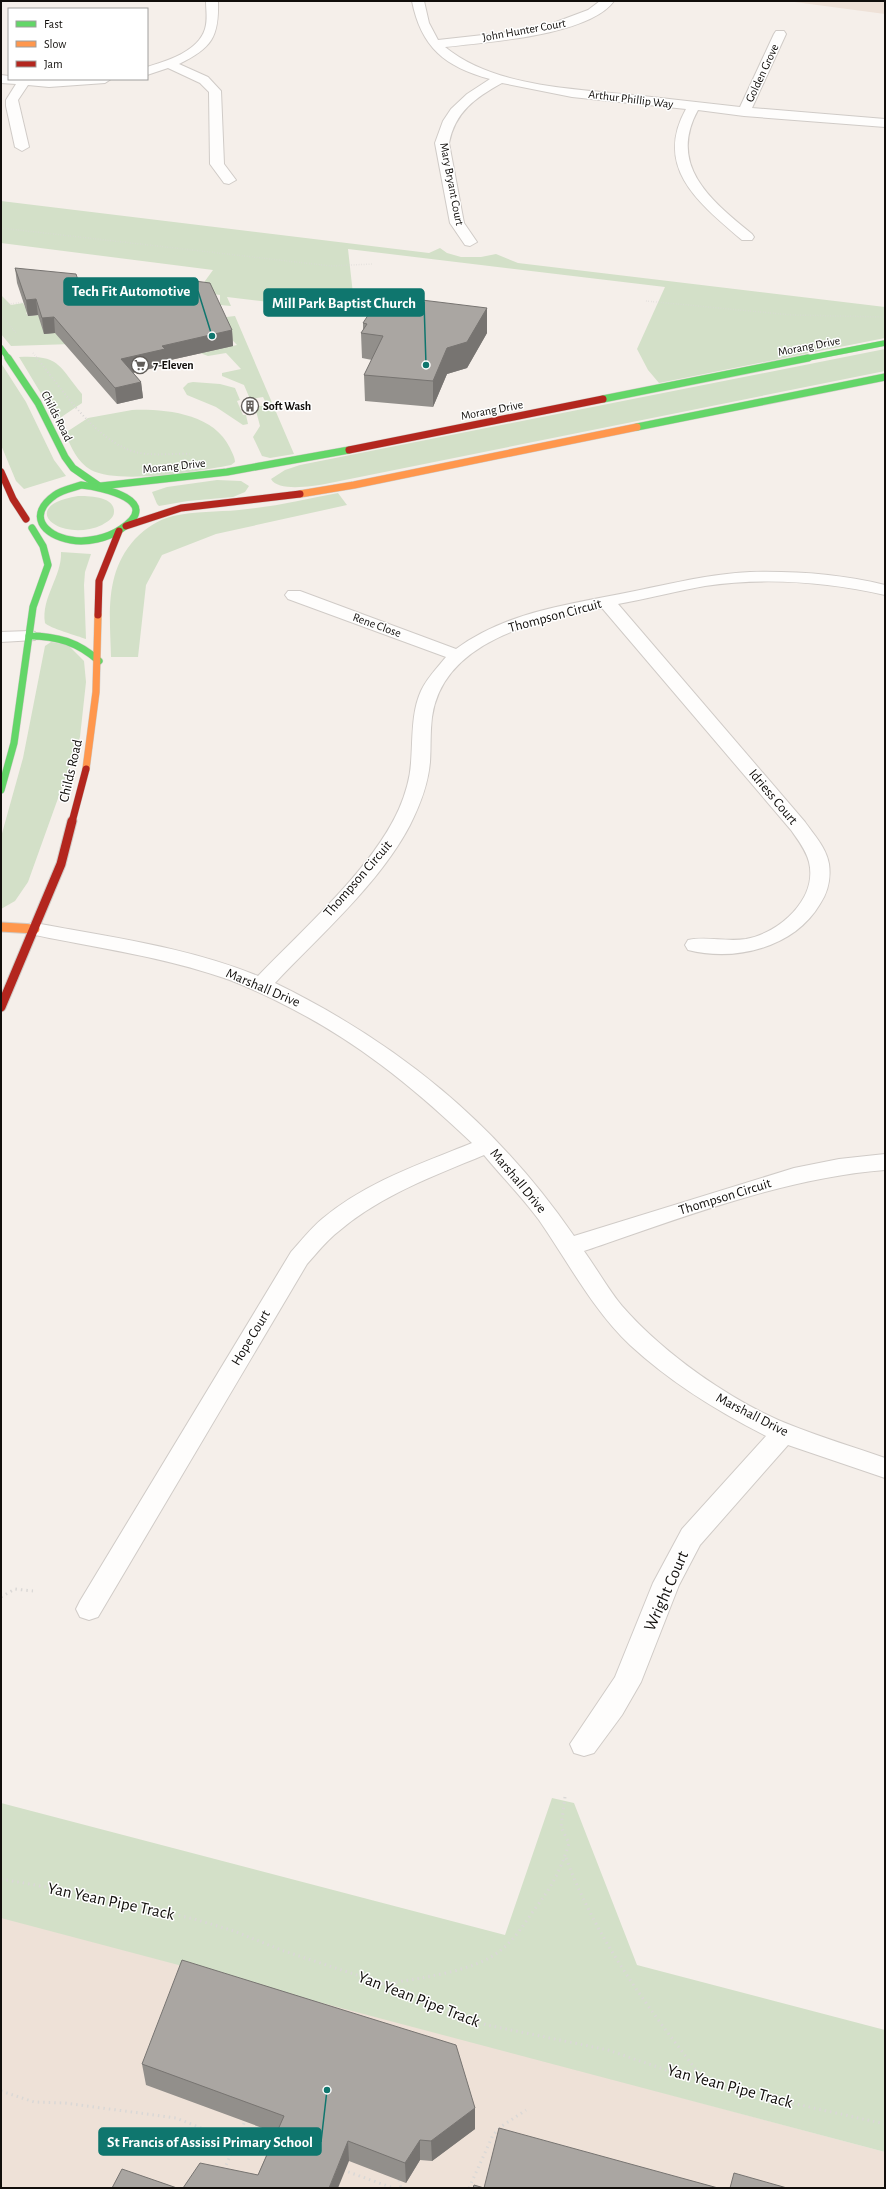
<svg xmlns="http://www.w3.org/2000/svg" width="886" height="2189" font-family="'Alegreya Sans',sans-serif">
  <rect width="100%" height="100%" fill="#f5efea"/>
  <!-- built -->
  <g fill="#eee1d7">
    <path d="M787,1h98v13z"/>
    <path d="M1,1916l884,236v36h-884z"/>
  </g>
  <!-- green -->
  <g fill="#d3e0c8">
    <path d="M1,201l428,52 11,-5 7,5 14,4h20l15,-3 22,9 367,44v31l-226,45 -11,-13 -11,-21 28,-62 -317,-38 7,63 -128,-15 4,9 -11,-1v-10l-23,-3 16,-22 -212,-27z"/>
    <path d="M1,295l10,10 12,-2 2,4h8l-7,6 2,3 10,-1 50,14 2,4 145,-17 59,138 -24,4 -8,-2 -9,-19 7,-11 -5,-19 12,-2 -4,-8 -13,2 -6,-14 -22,-9v-3l19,-4 -15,-16 -18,3 -8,-3 37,-8 -23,-24 -142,23 -61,2 -10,-12z"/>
    <path d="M885,349v22l-560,113c-12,2 -47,8 -54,-5l14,-9 15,-5z"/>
    <path d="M19,357c41,-2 39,8 63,37v9l-25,17z"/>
    <path d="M1,363l25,39 28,58 12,16 -42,13 -8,-8 -15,-36z"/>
    <path d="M193,382l27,2 15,4 5,12 -3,1 6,14h3l2,9 -5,1 -27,-18 -29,-12 -4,-7 5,-5z"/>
    <path d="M132,410c33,-1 81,3 98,38 2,5 5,9 5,14l-4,3c-31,6 -112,20 -140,5 -14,-8 -20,-23 -26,-37l23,-15z"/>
    <path d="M217,480l24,1 8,5 -4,6 -12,5 -45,4 -29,5 -2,-2 -5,-12 15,-5z"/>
    <path d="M338,493l9,12 -131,29 -54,21 -16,30 -8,72h-27c-1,-42 -7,-84 24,-118 11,-11 22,-19 38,-23 22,-5 44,-4 66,-6 34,-3 67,-11 99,-17z"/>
    <path d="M78,496c10,0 37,0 36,16 0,6 -7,10 -12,13 -42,19 -87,-19 -24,-29z"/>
    <path d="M61,552l30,2 -6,18 -1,13 2,54c-8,-3 -37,-11 -41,-16 -4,-26 17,-46 16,-71z"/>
    <path d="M51,642l17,3 16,16 2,21 -6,55 -52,145 -13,19 -14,8v-72l22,-79 22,-112z"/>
    <path d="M552,1798l22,5 63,162 248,65v122l-884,-234v-115l504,132z"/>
  </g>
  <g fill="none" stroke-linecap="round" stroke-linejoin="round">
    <!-- street casing -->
    <g stroke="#d0cbc7" stroke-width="2">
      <g id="street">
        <path d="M206,1h12c1,36 -6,47 -39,63l29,13 13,14 3,73 12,16 -7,4 -5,-1 -14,-19 -1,-72 -9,-9 -32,-15 -21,7v-8c19,-6 51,-15 58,-38 3,-9 1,-19 1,-28z"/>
        <path d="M412,1h12l5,22 9,17 63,-7 47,-8 40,-15 12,-9h14c-25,35 -129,41 -169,46 49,40 128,42 189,48 35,4 71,8 106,12l34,-73 2,-3h8l2,3 -34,74 133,11v8l-141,-11 -46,-6c-31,56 14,91 54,124l2,3 -2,3h-10c-42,-36 -89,-72 -56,-131l-114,-12 -70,-14c-27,15 -47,29 -53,60l15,80 13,19 -7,4 -5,-1 -15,-22 -15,-80 8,-22 8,-12 16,-15 23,-15c-45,-12 -69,-32 -78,-78z"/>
        <path d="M1,75l8,1v3h102l-6,4 -56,4 -21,-2 -10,15 11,47 -7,4 -7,-4 -9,-41v-6l10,-16 -15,-1z"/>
        <path d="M750,572c46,-1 90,2 135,13v10c-58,-13 -120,-18 -180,-9 -29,5 -58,13 -87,18l187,218c9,13 21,25 24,42 2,15 -1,28 -9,40 -26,44 -85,58 -132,46l-3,-5 3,-5c18,-4 38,2 58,-1 33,-6 72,-40 63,-77 -3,-12 -11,-22 -18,-32l-189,-222c-64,12 -159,32 -170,109 -2,15 -1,30 -2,45 -2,23 -10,43 -20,63 -30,58 -91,111 -135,158 123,60 221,140 299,253l220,-68 45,-9 46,-5v16c-102,8 -204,48 -301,81 13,18 24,38 38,55 42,48 111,97 171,120 30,12 61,21 92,32v20l-97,-33 -88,100 -21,40 -38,97 -19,33 -28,38 -10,3 -10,-3 -4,-9 45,-67 38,-94 29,-54 84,-93c-49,-25 -96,-54 -136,-91 -37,-35 -62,-83 -91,-125 -16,-22 -37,-43 -55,-65 -50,21 -103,40 -145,76 -12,9 -22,22 -32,33l-209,353 -9,3 -9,-3 -4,-8 4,-8 211,-349c10,-11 20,-24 31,-33 44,-37 98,-55 150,-76 -62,-59 -118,-104 -195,-142 -17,-8 -35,-17 -53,-23 -61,-21 -126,-30 -189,-43l-7,-1 -3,-5 3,-5 7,-1c74,14 153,24 223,53 45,-47 115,-108 141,-167 6,-14 11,-30 12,-46 2,-24 0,-50 10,-72 6,-13 16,-23 25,-34l-158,-58 -3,-4 3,-4h12l156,58c53,-39 118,-45 179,-58 39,-8 75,-17 115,-19z"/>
        <path d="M29,631l6,1 3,4 -3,4 -34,2v-10z"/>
      </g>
    </g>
    <!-- fast-far1 casing -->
    <g stroke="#d0cbc7" stroke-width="6">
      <g id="fast-far1">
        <path d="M1,348l8,11"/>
        <path d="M803,359l82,-16"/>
      </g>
    </g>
    <!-- fast casing -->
    <g stroke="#d0cbc7" stroke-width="8">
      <g id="fast">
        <path d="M8,358l30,45 27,54 8,11 26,18"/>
        <path d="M603,399l205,-41"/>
        <path d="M637,427l248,-50"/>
        <path d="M81,485c22,2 83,16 40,44 -13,9 -34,14 -50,11 -28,-5 -44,-25 -16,-45 7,-5 18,-7 26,-10z"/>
        <path d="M101,486l126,-14 122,-22"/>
        <path d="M29,636c28,0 49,6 70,25"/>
        <path d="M1,790l13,-47 19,-136 15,-42 -5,-19 -11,-18"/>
      </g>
    </g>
    <!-- slow-far1 casing -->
    <g stroke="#d0cbc7" stroke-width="8">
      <g id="slow-far1">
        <path d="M300,494l54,-9 283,-58"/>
        <path d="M86,769l10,-77 2,-77"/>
      </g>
    </g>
    <!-- slow casing -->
    <g stroke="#d0cbc7" stroke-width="11">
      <path id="slow" d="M1,927l34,2"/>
    </g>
    <!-- jam-far1 casing -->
    <g stroke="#d0cbc7" stroke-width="8">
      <g id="jam-far1">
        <path d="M349,450l254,-51"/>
        <path d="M1,472l12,27 13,20"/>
        <path d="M126,526l55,-18 119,-14"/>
        <path d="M98,615l1,-34 20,-50"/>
        <path d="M72,822l14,-53"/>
      </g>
    </g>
    <!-- jam casing -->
    <g stroke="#d0cbc7" stroke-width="11">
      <path id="jam" d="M1,1007l60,-143 11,-43"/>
    </g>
    <!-- path-far2 -->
    <g stroke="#dad8d6" stroke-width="1.5" stroke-dasharray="0.5 2" stroke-linecap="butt">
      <path d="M1,228l330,38 41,-2"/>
      <path d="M646,301l146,14 93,2"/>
      <path d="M1,305l24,-3"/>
      <path d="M1,315l16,19"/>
      <path d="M33,353l5,6"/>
    </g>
    <!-- path-far1 -->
    <path stroke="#dad8d6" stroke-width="2" stroke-dasharray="1 2.5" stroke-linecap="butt" d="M37,358c25,31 56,80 95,93 18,6 39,2 58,3"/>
    <!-- path -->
    <g stroke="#dad8d6" stroke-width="3" stroke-dasharray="1.5 4" stroke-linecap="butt">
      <path d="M1,1597l14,-8 18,2"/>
      <path d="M566,1858c32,86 85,153 140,225"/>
      <path d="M1,1879l85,15 108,25 40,12 47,19 103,34 50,24 53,17 121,25 99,34 178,40"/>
      <path d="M385,1984c34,-6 90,-12 116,-34 14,-11 23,-26 33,-40 17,-22 27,-40 35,-67l-8,-16 4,-30"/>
      <path d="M1,2091l33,11 31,1 111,15 60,24"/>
      <path d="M241,2132l33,13"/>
      <path d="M224,2170l21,-49"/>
      <path d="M343,2170l50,18"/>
      <path d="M399,2180l2,8"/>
      <path d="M469,2188l24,-53 9,-9 24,-16"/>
    </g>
    <!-- street -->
    <use href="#street" fill="#fefdfc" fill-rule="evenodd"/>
    <!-- fast-far1 -->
    <use href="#fast-far1" stroke="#63d668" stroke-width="5.5"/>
    <!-- fast -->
    <use href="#fast" stroke="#63d668" stroke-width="7"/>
    <!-- slow-far1 -->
    <use href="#slow-far1" stroke="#ff974d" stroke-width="7"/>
    <!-- slow -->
    <use href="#slow" stroke="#ff974d" stroke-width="9"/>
    <!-- jam-far1 -->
    <use href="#jam-far1" stroke="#b3261e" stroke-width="7"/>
    <!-- jam -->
    <use href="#jam" stroke="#b3261e" stroke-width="9"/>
  </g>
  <!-- wall -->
  <g fill="#928f8b">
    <path d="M15,268l217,62 1,16 -67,15v4l-33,8 8,9 2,16 -26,6 -62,-71 -11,1 -6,-19 -10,1 -11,-33z"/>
    <path d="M363,323l124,10 -20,35 -20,6 -14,33 -68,-6 -1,-26 8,-15 -10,-2 -1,-25 2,-3z"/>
    <path d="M142,2064l333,44v21l-43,32 -12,-1 -14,23 -57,-22 -91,14 18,-42 -130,-48z"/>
  </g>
  <!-- shaded-wall -->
  <g fill="#777471">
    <path d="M36,299l2,16 -10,1 -2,-16z"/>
    <path d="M487,308v25l-20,35 -20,6 -14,33v-26l14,-33z"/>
    <path d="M54,317l1,16 -11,1 -2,-16z"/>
    <path d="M232,330l1,16 -67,15v4l-43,10 -2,-16 41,-13z"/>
    <path d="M141,382l2,16 -26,6 -2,-16z"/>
    <path d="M475,2108v21l-43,32 -1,-20z"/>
    <path d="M420,2140v20l-14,23 -1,-20z"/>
    <path d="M348,2141l1,20 -11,27h-9z"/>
  </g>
  <!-- building -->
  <g fill="#aaa6a2" stroke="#777471">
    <path d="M15,268l61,6 4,12 41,-5 59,8 7,-9 23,3 22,47 -70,16 3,3 -44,10 20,23 -26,6 -61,-71 -12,1 -6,-19 -10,1z"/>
    <path d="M381,295l106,13 -20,34 -20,6 -14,33 -69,-6 19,-39 -22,-3 6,-9 -4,-1z"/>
    <path d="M182,1960l274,85 19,63 -44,33 -11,-1 -15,23 -57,-22 -19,47h-146l17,-25 58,12 26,-59 -142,-52z"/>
    <path d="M499,2128l219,60h-245l1,-3 10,3z"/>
    <path d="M122,2169l55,19h-65z"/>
    <path d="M734,2173l53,15h-57z"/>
  </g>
  <!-- icons -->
  <defs>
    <g id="supermarket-ring" transform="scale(0.9)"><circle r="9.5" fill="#fff" stroke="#615d59" stroke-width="1.5"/><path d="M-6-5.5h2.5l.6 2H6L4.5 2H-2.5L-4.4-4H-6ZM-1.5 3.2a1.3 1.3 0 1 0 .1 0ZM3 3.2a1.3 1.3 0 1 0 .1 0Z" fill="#615d59"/></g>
    <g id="building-ring" transform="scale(0.9)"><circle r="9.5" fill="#fff" stroke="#615d59" stroke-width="1.5"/><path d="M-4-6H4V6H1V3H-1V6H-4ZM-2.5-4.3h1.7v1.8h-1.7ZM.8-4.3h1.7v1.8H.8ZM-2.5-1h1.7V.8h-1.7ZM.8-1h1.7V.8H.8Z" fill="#615d59"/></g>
  </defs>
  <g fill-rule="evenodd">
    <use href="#supermarket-ring" x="140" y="365"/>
    <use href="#building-ring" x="250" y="406"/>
  </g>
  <g text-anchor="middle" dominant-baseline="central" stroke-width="3" stroke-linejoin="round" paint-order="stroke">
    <!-- far-street labels -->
    <g font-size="12" fill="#110e0b" stroke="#fff">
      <text transform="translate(524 30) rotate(-10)">John Hunter Court</text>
      <text transform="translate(762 73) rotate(-65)">Golden Grove</text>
      <text transform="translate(631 99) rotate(7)">Arthur Phillip Way</text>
      <text transform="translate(452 184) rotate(79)">Mary Bryant Court</text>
      <text transform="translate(809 346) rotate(-11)">Morang Drive</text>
      <text transform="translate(492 410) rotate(-11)">Morang Drive</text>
      <text transform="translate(57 416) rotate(63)">Childs Road</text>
      <text transform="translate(174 466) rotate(-6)">Morang Drive</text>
      <text transform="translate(377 625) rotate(20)">Rene Close</text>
    </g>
    <!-- far-poi labels -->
    <g font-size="12" font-weight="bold" fill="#110e0b" stroke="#fff" text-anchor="start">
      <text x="153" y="365">7-Eleven</text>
      <text x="263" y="406">Soft Wash</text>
    </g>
    <!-- street labels -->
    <g font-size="14" fill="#110e0b" stroke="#fff">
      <text transform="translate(555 616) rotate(-15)">Thompson Circuit</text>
      <text transform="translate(71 771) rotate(-77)">Childs Road</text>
      <text transform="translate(773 797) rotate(50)">Idriess Court</text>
      <text transform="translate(358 879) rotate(-49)">Thompson Circuit</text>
      <text transform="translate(263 988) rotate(23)">Marshall Drive</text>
      <text transform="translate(518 1181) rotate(50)">Marshall Drive</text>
      <text transform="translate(725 1197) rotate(-17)">Thompson Circuit</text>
      <text transform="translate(251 1338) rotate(-59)">Hope Court</text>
      <text transform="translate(752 1415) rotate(27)">Marshall Drive</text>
    </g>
    <!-- near-street labels -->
    <g font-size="17" fill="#110e0b" stroke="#fff">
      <text transform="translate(666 1591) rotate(-66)">Wright Court</text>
      <text transform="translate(111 1901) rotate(12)">Yan Yean Pipe Track</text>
      <text transform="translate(419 1999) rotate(21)">Yan Yean Pipe Track</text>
      <text transform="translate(730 2086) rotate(15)">Yan Yean Pipe Track</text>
    </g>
  </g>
  <!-- callouts -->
  <path fill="none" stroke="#0f766e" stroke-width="1.5" d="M212 336L198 291M426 365L424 302M327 2090L321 2142"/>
  <g fill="#0f766e" stroke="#fff" stroke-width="1.5">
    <circle cx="212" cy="336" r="4"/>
    <circle cx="426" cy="365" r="4"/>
    <circle cx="327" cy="2090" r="4"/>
  </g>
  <g fill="#0f766e" stroke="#0f766e" stroke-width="1.5">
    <rect x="64" y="278" width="134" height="27" rx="4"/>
    <rect x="264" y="289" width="160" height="27" rx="4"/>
    <rect x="99" y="2128" width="222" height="27" rx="4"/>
  </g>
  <g font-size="15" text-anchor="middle" font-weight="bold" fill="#fff">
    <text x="131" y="296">Tech Fit Automotive</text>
    <text x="344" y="308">Mill Park Baptist Church</text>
    <text x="210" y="2147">St Francis of Assissi Primary School</text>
  </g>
  <!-- border -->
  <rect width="886" height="2189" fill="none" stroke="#110e0b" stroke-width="4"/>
  <!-- legend -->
  <rect x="8" y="8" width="140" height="72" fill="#ffffff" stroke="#a09f9d"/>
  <rect x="16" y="21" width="20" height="6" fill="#63d668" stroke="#a09f9d"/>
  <text x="44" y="28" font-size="12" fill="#110e0b">Fast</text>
  <rect x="16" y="41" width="20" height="6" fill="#ff974d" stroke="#a09f9d"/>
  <text x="44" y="48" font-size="12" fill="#110e0b">Slow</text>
  <rect x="16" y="61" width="20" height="6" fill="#b3261e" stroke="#a09f9d"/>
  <text x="44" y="68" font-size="12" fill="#110e0b">Jam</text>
</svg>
